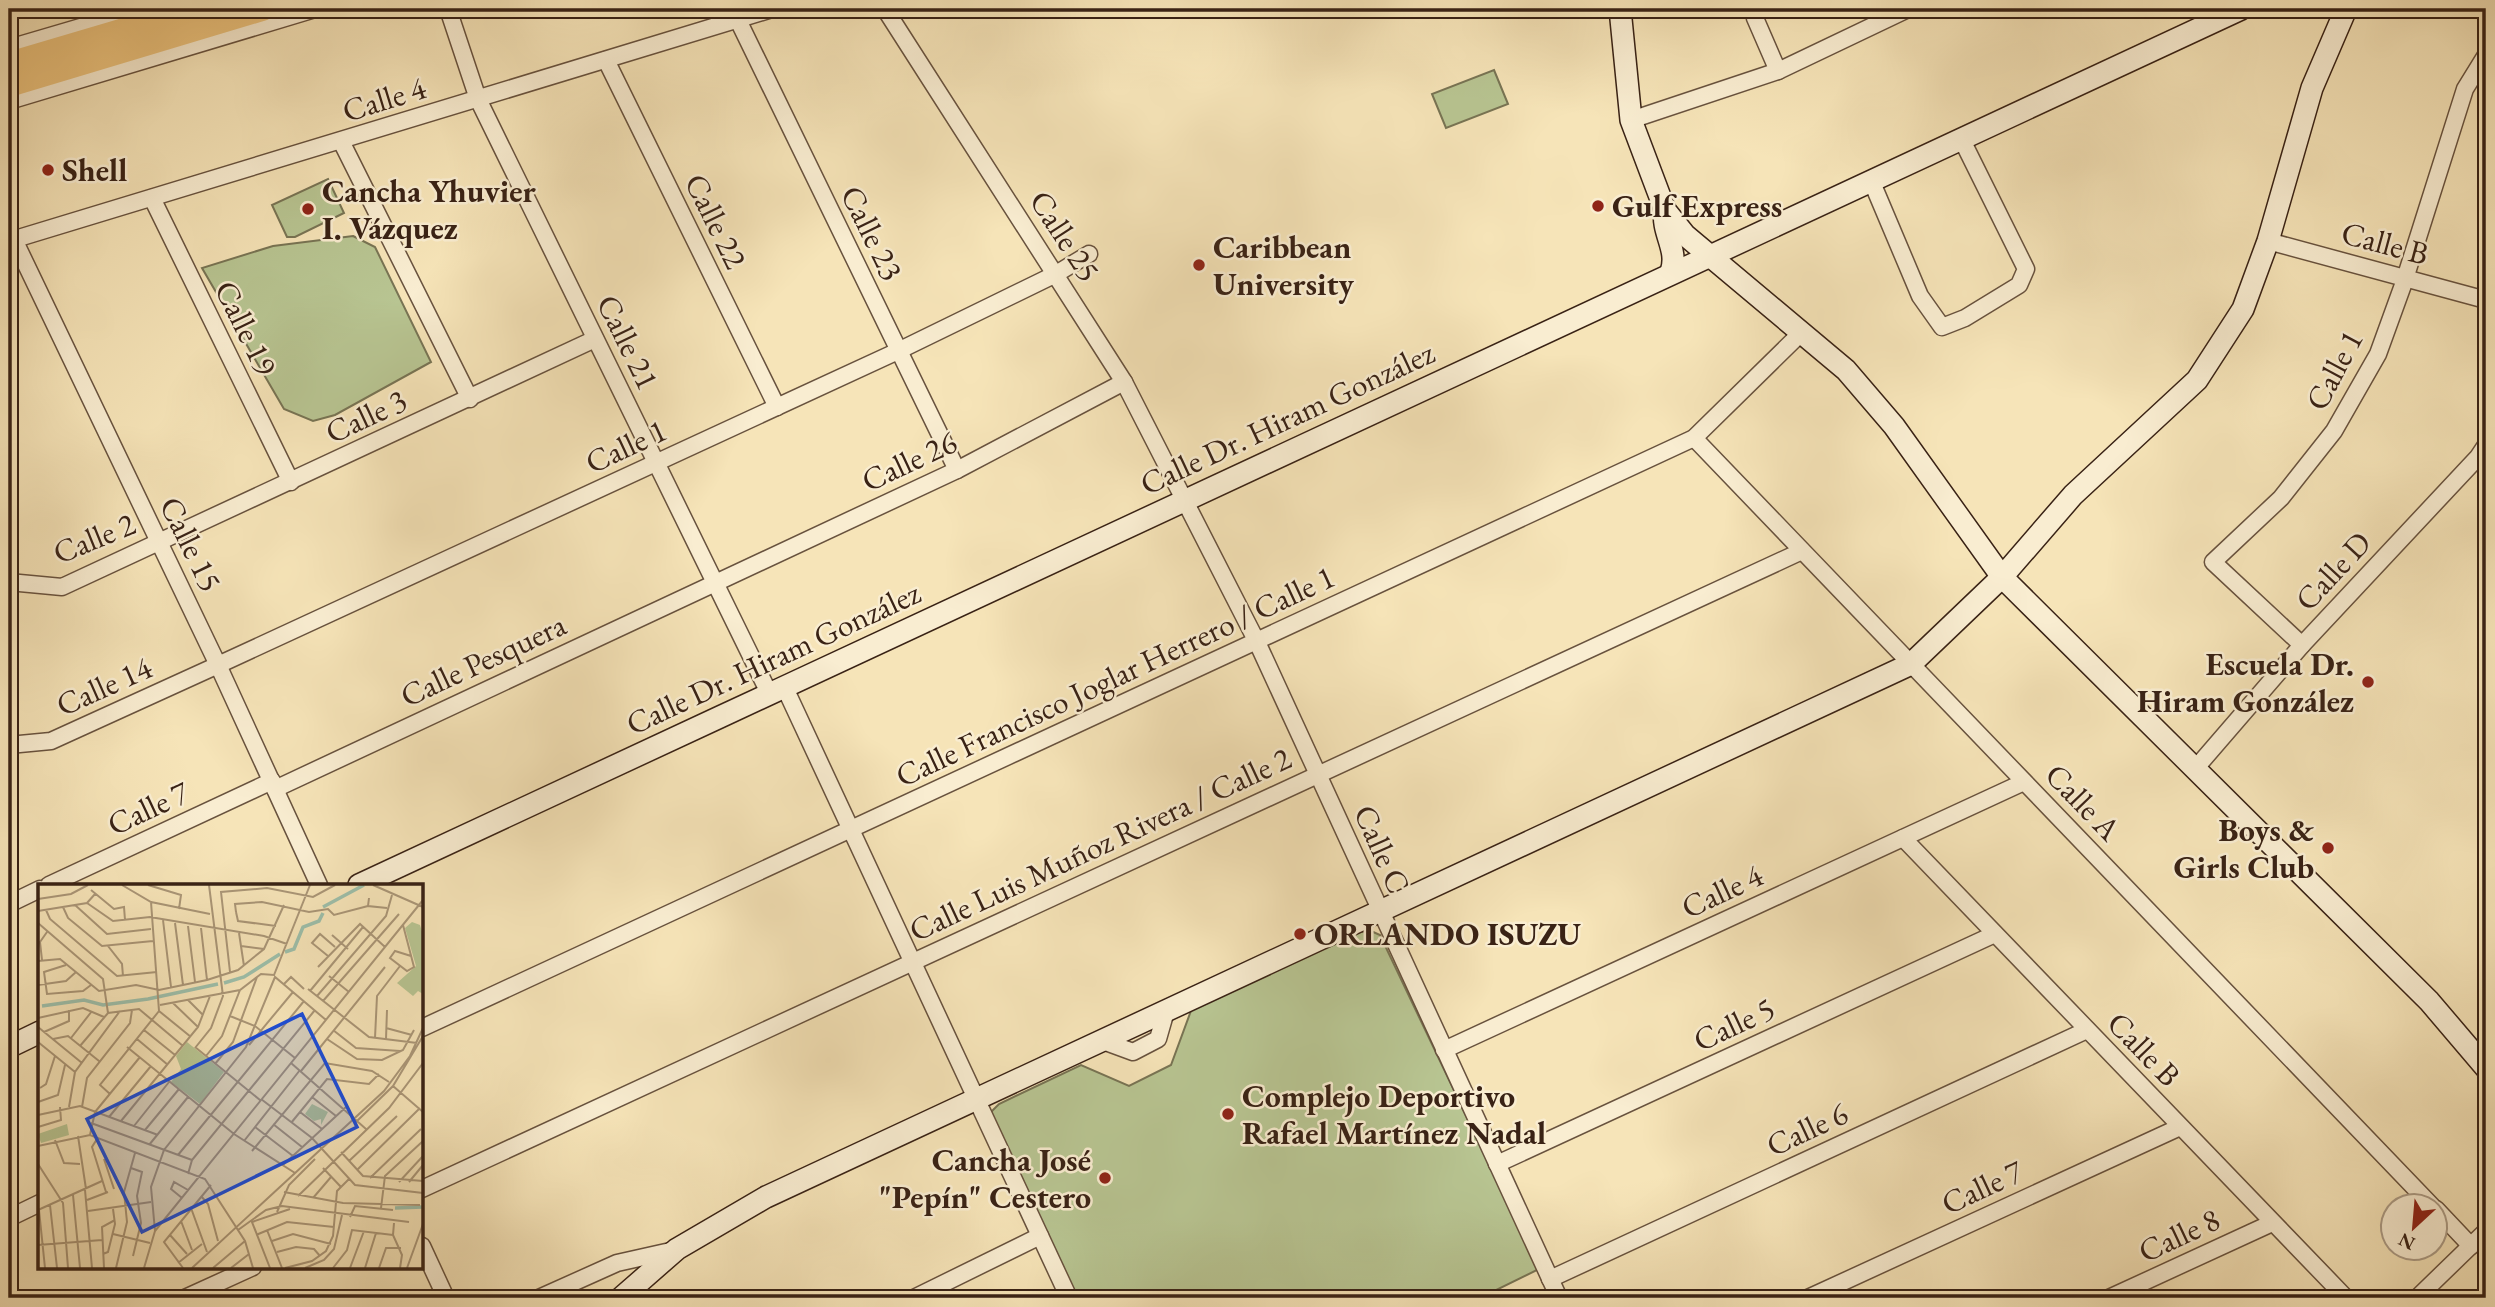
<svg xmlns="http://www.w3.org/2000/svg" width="2495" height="1307" font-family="'EB Garamond',serif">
  <rect width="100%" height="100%" fill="#f6e4b8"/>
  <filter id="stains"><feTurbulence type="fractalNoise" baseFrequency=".00286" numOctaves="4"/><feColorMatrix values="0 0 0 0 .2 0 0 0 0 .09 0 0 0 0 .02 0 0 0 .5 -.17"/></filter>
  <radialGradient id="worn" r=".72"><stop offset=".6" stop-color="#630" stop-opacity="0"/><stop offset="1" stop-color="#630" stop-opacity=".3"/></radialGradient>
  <!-- green -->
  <g fill="#b8c592" stroke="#787454" stroke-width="2">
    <path d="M1494,70l14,34 -62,24 -14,-34z"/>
    <path d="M328,179l16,34 -49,24h-8l-15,-32z"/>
    <path d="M353,236l22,11 56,115 -96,53 -22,6 -29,-12 -82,-141 71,-22z"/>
    <path d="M1371,931l9,4 159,334 -59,29h-404l-85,-180 1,-7 7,-7 82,-39 48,21 42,-21 21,-57 168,-76z"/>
  </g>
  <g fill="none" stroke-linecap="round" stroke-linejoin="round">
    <!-- street casing -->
    <g stroke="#68523e" stroke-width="19">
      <g id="street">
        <path d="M448,9l30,90 292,596"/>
        <path d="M885,9l239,373 133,260 302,656"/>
        <path d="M1754,9l1,9 23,53"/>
        <path d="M738,20l219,450"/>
        <path d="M9,48l133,-39"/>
        <path d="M606,60l171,347"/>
        <path d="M9,101l306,-92"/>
        <path d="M1631,120l147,-49 130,-62"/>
        <path d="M341,141l129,258"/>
        <path d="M1871,180l49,116 22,31 23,-9 54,-33 7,-16 -65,-131"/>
        <path d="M152,198l139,284"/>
        <path d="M9,229l209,436 101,220"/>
        <path d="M12,240l760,-231"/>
        <path d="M2268,241l218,59"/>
        <path d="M1694,438l738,768"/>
        <path d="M9,582l53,5 533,-248"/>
        <path d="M2302,645l-89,-83 68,-64 53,-67 44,-77 25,-69 62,-196 21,-34"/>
        <path d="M785,688l284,610"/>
        <path d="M9,745l42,-4 167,-76 680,-314 158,-77 33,-20"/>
        <path d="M2195,769l107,-124 176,-188 8,-12"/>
        <path d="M275,789l682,-319 167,-88"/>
        <path d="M1903,838l443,460"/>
        <path d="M49,885l223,-104"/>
        <path d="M9,904l31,-15"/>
        <path d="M422,1028l1272,-590 108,-106"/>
        <path d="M1103,1041l30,11 25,-13 8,-28"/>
        <path d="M1444,1050l580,-268"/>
        <path d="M1497,1164l498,-230"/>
        <path d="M422,1189l1380,-638"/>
        <path d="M2436,1209l35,37"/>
        <path d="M9,1218l31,-15"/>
        <path d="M422,1246l24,52"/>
        <path d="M1550,1279l537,-249"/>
        <path d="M185,1298l68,-31"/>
        <path d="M539,1298l78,-35 58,-13"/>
        <path d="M914,1298l126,-62"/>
        <path d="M1808,1298l372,-171"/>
        <path d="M2109,1298l163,-75"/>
        <path d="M2417,1298l69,-67"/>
      </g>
    </g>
    <!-- secondary casing -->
    <g stroke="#392215" stroke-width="24">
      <g id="secondary">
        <path d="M1620,9l11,111 34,90 20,25 161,135 48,56 108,151 427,424 57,67"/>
        <path d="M1665,210c-4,23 14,39 6,62"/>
        <path d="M359,885c628,-291 1253,-589 1882,-876"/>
        <path d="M9,1047l31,-15"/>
        <path d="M621,1298l56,-49 89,-52 1145,-533 91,-87 71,-82 124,-115 46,-71 25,-68 44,-153 34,-79"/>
      </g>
    </g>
    <!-- primary casing -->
    <g stroke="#392215" stroke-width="28">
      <g id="primary">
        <path d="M9,64l186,-55"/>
        <path d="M9,85l253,-76"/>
      </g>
    </g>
    <!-- street -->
    <use href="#street" stroke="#f9edd1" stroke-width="16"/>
    <!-- secondary -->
    <use href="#secondary" stroke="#f9edd1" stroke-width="21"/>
    <!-- primary -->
    <use href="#primary" stroke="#ebc27c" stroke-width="24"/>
  </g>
  <!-- markers -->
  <g fill="#8f2418" stroke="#f9edd1" stroke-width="2.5">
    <circle cx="48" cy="170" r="7"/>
    <circle cx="1598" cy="206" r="7"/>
    <circle cx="308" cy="209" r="7"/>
    <circle cx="1199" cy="265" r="7"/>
    <circle cx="2368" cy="682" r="7"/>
    <circle cx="2328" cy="848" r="7"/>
    <circle cx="1300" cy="934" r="7"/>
    <circle cx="1228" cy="1114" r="7"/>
    <circle cx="1105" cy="1178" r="7"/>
  </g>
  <g text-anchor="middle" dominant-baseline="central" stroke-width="5" stroke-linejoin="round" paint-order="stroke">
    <!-- street labels -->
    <g font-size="32" fill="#392215" stroke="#f9edd1">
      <text transform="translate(384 99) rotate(-17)">Calle 4</text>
      <text transform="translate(716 221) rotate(64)">Calle 22</text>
      <text transform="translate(872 233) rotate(64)">Calle 23</text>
      <text transform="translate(1065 236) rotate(57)">Calle 25</text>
      <text transform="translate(2385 243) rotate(15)">Calle B</text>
      <text transform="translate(246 328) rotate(64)">Calle 19</text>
      <text transform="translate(628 342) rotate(64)">Calle 21</text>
      <text transform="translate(2334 370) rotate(-62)">Calle 1</text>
      <text transform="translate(366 416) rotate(-25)">Calle 3</text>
      <text transform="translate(1287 418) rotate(-25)">Calle Dr. Hiram González</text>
      <text transform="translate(626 446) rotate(-25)">Calle 1</text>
      <text transform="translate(909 461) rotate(-25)">Calle 26</text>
      <text transform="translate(94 538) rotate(-22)">Calle 2</text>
      <text transform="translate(191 544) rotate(64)">Calle 15</text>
      <text transform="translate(2333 571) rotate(-47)">Calle D</text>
      <text transform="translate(773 658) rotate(-25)">Calle Dr. Hiram González</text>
      <text transform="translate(483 660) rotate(-25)">Calle Pesquera</text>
      <text transform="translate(1115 676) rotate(-25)">Calle Francisco Joglar Herrero / Calle 1</text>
      <text transform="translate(104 686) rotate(-24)">Calle 14</text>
      <text transform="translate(2083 802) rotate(46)">Calle A</text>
      <text transform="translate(148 808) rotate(-25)">Calle 7</text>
      <text transform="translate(1100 844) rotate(-25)">Calle Luis Muñoz Rivera / Calle 2</text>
      <text transform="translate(1382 849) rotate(66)">Calle C</text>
      <text transform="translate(1722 891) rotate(-25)">Calle 4</text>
      <text transform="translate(1734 1024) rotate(-25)">Calle 5</text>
      <text transform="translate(2144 1049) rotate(46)">Calle B</text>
      <text transform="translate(1807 1129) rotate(-25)">Calle 6</text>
      <text transform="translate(1982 1187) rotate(-25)">Calle 7</text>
      <text transform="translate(2179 1235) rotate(-25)">Calle 8</text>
    </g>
    <!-- poi labels -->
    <g font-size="32" font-weight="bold" fill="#392215" stroke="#f9edd1" text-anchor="start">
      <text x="62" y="170">Shell</text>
      <text x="322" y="191">Cancha Yhuvier<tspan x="322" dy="37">I. Vázquez</tspan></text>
      <text x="1612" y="206">Gulf Express</text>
      <text x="1213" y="247">Caribbean<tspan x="1213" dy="37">University</tspan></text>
      <text x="2354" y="664" text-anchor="end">Escuela Dr.<tspan x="2354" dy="37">Hiram González</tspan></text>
      <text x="2314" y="830" text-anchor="end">Boys &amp;<tspan x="2314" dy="37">Girls Club</tspan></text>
      <text x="1314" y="934">ORLANDO ISUZU</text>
      <text x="1242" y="1096">Complejo Deportivo<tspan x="1242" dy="37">Rafael Martínez Nadal</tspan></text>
      <text x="1091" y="1160" text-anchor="end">Cancha José<tspan x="1091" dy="37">"Pepín" Cestero</tspan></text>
    </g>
  </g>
  <!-- overview -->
  <g transform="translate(38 884)">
    <rect width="385" height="385" fill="#f6e4b8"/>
    <path d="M374,38l8,3 3,10v59l-5,-3 -5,5 -16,-13 19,-17 -11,-38zM149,158l37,30 -24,32 -29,-22 10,-13 -5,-13zM274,220l16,8 -7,13v-6l-7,2 -9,-7zM29,240l2,11 -28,8 -3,-9z" fill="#b8c592"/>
    <path fill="none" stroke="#9dbfaa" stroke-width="3.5" d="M285,23l41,-22M247,68l9,-3 9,-22 16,-6 4,-8M186,99l20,-6 36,-23M4,122l42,-6 19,5 45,-6 70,-15M357,324l28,-1"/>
    <path fill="none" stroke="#aa9677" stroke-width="2" d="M84,1l29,17 59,12M110,1l33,10 -2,14M335,1l50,22M53,6l23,19 10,-2 1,13M331,14l-1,8 19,2M0,15l33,-5 17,-9M49,19l26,18 37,-4 114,19 23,8M37,21l32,29 44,-5M25,23l5,11 34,28 51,-5M8,26l4,9 67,57 40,-4M0,27l49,-8 8,-9M198,28l-1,-8 27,-2 47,10 19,-3 6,6 34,-9M198,28l2,9 38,5M125,36l8,67M0,39l65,56 5,34M137,39l8,62M365,41l11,42 -7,4 -17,-13 5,-7 16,5M150,42l7,56M163,44l6,52M201,49l5,33M294,51l16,14M70,62l14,18 1,12M203,62l23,3M290,72l-16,-13 8,-9 15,13M4,76l-2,-18 7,-10M0,77l22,-2 39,32 37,-6 23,5 48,-10 31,-10 26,-21 20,-44M28,81l-22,7 3,22 36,-3 8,-6M280,83l42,-43 25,23M192,88l-9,-80 46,-4 46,9 22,-12M291,92l20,16M246,100l7,-7 13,12M0,101l28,-4 10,-9M270,105l61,48 48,6M272,107l53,-64M279,112l69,-80 6,-21M150,116l15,15M285,117l76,-87M135,119l25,24M122,121l80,-15 21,-16 13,1 36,-90M121,127l32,26M192,132l25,10 40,32M0,134l45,-10 21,9M0,143l44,36M348,144l26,7M106,146l31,25M295,146l23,18 44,3M6,148l25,-11v-11M33,154l21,-27M337,154l2,-42 23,-30M15,155l15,-3 31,25M99,155l31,26M289,155l30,20 25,1 21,-10 11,-20M348,155l1,-29M0,158l37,30M211,161l44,-53M42,162l28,-33 31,-4 44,37M89,163l107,87 61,39M157,163l65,53M157,164l16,-20 12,-32 -14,-111M168,172l16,-20 18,-46M253,179l75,66M177,180l18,-22 24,-65M263,187l84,-104M355,202l30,26M2,204l6,-4 9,-28M72,210l-10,-9 59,-74 -8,-109M274,213l24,19M223,215l51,39 43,47 68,8M0,218l20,-7 7,-30M31,223l6,-35 45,-61M44,223l5,-29 43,-55 2,-13M262,228l22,17M0,231l42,-9 78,29M71,233l42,-51M83,237l77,-94 12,-31M318,238l37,-36 30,-50M53,239l101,37M253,239l36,-44 42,5 10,-10M235,240l29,23M96,242l35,-44M0,243l23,-7 -1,-13M217,243l38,29M107,246l34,-41M52,251l5,-23 45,-55M40,252l8,53M59,255l-5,8 14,45M17,256l9,23 16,1M206,257l56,-71M111,261l39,-48M0,262l52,-11 115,44 40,62 8,27M214,267l73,-88 47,8 17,11M303,268l22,24 60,5M140,271l126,-154M66,275l10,30M311,277l48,-45M0,280l25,39 5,65M245,281l63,-58M93,284l11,4 -5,24 4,27 -8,33M285,284l18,19M319,286l63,-62M150,290l4,-14 123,-150M332,294l51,-49M361,298l24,-26M371,298l14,-17M47,306l7,78M246,308l59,11 77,2M35,311l7,73M163,312l7,8 10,37M260,312l91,-88 34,-45M144,314l-11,-9 3,-7 14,8M275,314l18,-21M49,316l21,-8M12,321l7,63M153,324l16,44M343,324l4,-32 38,-35M0,326l64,-29M1,326l6,58M50,327l63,-9M239,328l12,-27 26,-26M312,333l5,-11 38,4M143,337l11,29M356,339l-1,12 9,20 -2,13M200,346l28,-20 16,-4 127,16M229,346l15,38M117,347l268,-331M75,350l37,9M132,351l17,19M218,351l31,-13 47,5M234,357l21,-7 38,10M0,361l64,-5M239,368l19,-5 18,2 6,7M65,370l5,-2 7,-28 -2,-15M140,379l24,-19M66,384l-2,-41 13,-7M78,384l11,-46 -3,-30 11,-39M106,384l11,-37 -4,-44 13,-37 82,-103 29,-70 51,43M145,384l-19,-26 47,-57M154,384l192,-177 26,-35 13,-28M175,384l32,-27M193,384l18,-14M232,384l-18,-46 38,-13M247,384l27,-7 14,-10 7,-15 4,-45 12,-12M267,384l19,-8 10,-11 8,-34M295,384l14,-18 5,-20 41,5M312,384l14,-37M327,384l11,-35M341,384l7,-20h15M369,384l16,-44"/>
    <path fill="#1d4ed8" fill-opacity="0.15" stroke="#1d4ed8" stroke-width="3.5" d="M264,130l55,113 -215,105 -55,-113z"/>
    <rect width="385" height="385" fill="none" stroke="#392215" stroke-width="3.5"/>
  </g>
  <!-- margin -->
  <rect width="2495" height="1307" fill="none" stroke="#f6e4b8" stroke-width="35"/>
  <rect x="10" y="10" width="2474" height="1286" fill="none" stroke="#392215" stroke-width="3.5"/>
  <rect x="18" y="18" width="2460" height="1272" fill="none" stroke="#392215" stroke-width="2"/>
  <!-- north arrow -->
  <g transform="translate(2414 1227) rotate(206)"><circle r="33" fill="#f9edd1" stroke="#ac9c86" stroke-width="2"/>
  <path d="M0-5L12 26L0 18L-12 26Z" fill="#8f2418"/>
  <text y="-10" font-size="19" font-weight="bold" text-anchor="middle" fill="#392215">N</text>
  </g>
  <rect width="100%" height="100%" filter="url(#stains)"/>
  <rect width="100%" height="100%" fill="url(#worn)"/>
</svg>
